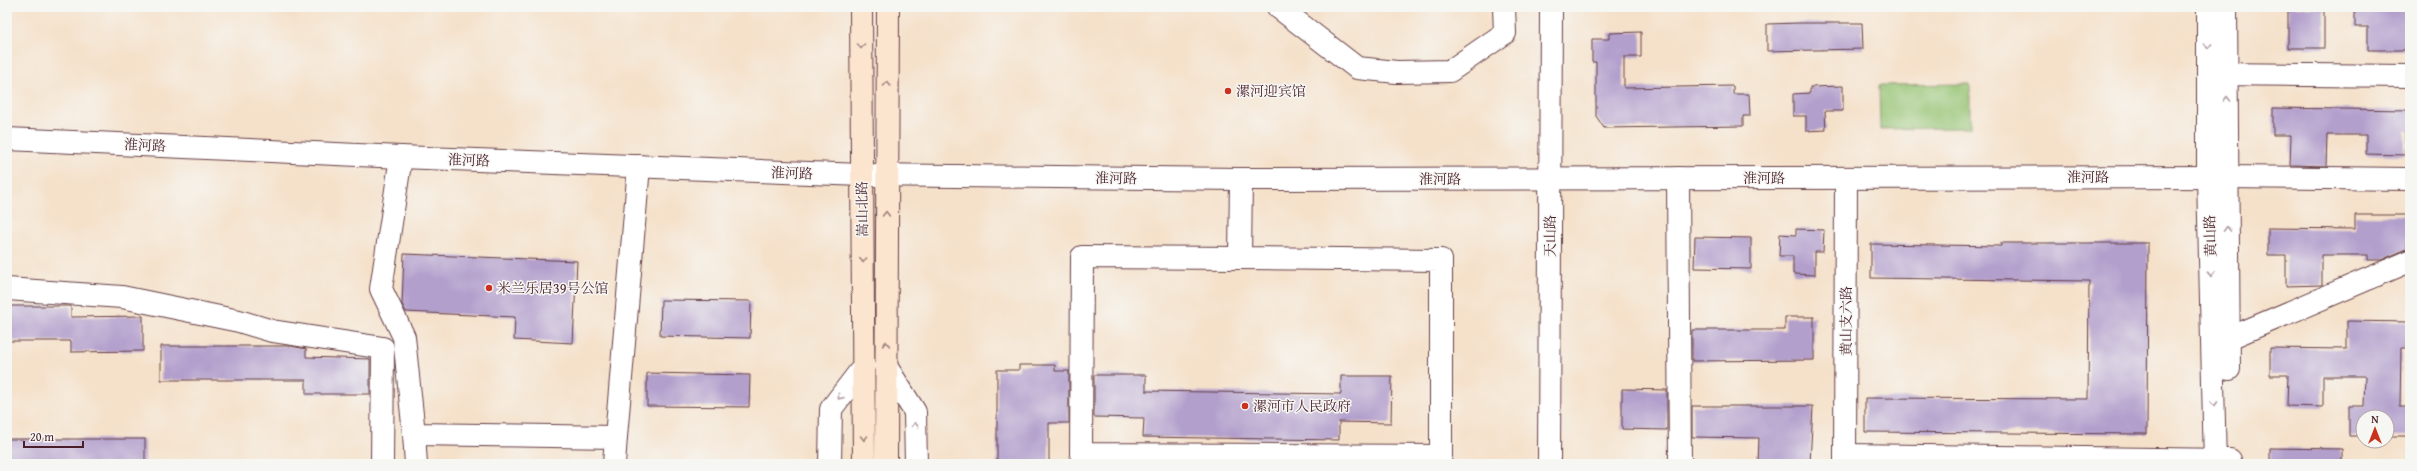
<svg xmlns="http://www.w3.org/2000/svg" width="2417" height="471" font-family="'Gentium Book Plus','Noto Serif SC',serif">
  <rect width="100%" height="100%" fill="#f6f6f2"/>
  <filter id="ink" filterUnits="userSpaceOnUse"><feTurbulence type="fractalNoise" baseFrequency=".025" numOctaves="2"/><feDisplacementMap in="SourceGraphic" scale="8" xChannelSelector="R" yChannelSelector="G"/><feConvolveMatrix kernelMatrix="1 2 1 2 8 2 1 2 1" color-interpolation-filters="sRGB"/></filter>
  <filter id="wash" filterUnits="userSpaceOnUse"><feTurbulence type="fractalNoise" baseFrequency=".012" numOctaves="4" result="noise"/><feDisplacementMap in="SourceGraphic" scale="16" xChannelSelector="R" yChannelSelector="G"/><feGaussianBlur stdDeviation="0.9" result="paint"/><feColorMatrix in="noise" values="0 0 0 0 0 0 0 0 0 0 0 0 0 0 0 0 0 1.4 0 .05"/><feComposite in="paint" operator="in"/></filter>
  <g filter="url(#wash)">
    <rect width="100%" height="100%" fill="#f5e1ca"/>
    <!-- green -->
    <path fill="#95c372" stroke="#70714e" d="M1970,84v44l-90,1 -1,-44z"/>
    <g id="blocks">
      <!-- building -->
      <g fill="#b29fcc">
        <rect x="2288" y="7" width="36" height="41"/>
        <path d="M2355,7h55l-3,43h-39v-23h-13z"/>
        <path d="M1800,23h62l1,26 -96,2v-27z"/>
        <path d="M1641,32v25h-17v31l109,-2v8h16l1,22h-7v10l-139,2 -8,-12v-54h-4v-23h17v-6z"/>
        <path d="M1843,86v25h-18l1,19 -20,1v-15h-13v-22l17,-1v-6z"/>
        <path d="M2273,108l137,2v21h-5v24l-39,-1v-19h-39l-1,31 -36,-1 1,-30h-18z"/>
        <path d="M2355,215h55v21h-3v13l-26,11h-13v-5h-46v30l-36,1v-31h-18v-27l87,1z"/>
        <path d="M1796,229l28,1 -1,22h-8v23l-22,-1v-18h-14l1,-22 16,1z"/>
        <path d="M1695,237l56,1v31l-57,-1z"/>
        <path d="M2001,243h147l-1,191 -282,-2v-34l223,1 1,-118 -218,-3v-34l130,2z"/>
        <path d="M404,254l173,7 -4,82 -59,-3 1,-23 -109,-5 -4,-8z"/>
        <path d="M661,300l90,1 -1,37 -90,-2z"/>
        <path d="M7,306h64v11l72,-1v35l-72,1v-11h-64z"/>
        <path d="M1785,317h29v43l-122,1v-31h93z"/>
        <path d="M2347,321l63,1v26h-9l-1,58h10v30h-23v-19h-24v19h-14v-30h15l1,-30h-42v31l-36,-1 1,-31h-18v-27l77,1z"/>
        <path d="M161,346h130l15,3v8l64,2v35h-64v-14h-145z"/>
        <path d="M1019,365h36v6h14v52h-20v41h-52v-94h22z"/>
        <path d="M647,373l103,2 -1,32 -102,-1z"/>
        <path d="M1094,375h52v16l195,3v-18h51l-1,47 -52,-1v18l-196,-3 1,-19 -50,-1z"/>
        <path d="M1622,389l45,1v40l-45,-1z"/>
        <path d="M1692,406h121l-3,58h-52l1,-26 -67,-1z"/>
        <rect x="7" y="439" width="138" height="25"/>
        <path d="M2270,448l72,1v15h-72z"/>
      </g>
    </g>
  </g>
  <g filter="url(#ink)">
    <use href="#blocks" fill-opacity="0" stroke="#643c43" stroke-width="1"/>
    <g fill="none" stroke-linecap="round" stroke-linejoin="round">
      <!-- minor casing -->
      <g stroke="#643c43" stroke-width="24">
        <g id="minor">
          <path d="M1278,7l79,61 40,4 53,-1 55,-38 -1,-26"/>
          <path d="M2208,74l202,2"/>
          <path d="M401,157l-20,132 23,48 10,97 202,3 23,-271"/>
          <path d="M2226,177l184,2"/>
          <path d="M1678,178l2,286"/>
          <path d="M1240,258l-158,-1 -1,197 360,2v-196l-201,-2 1,-79"/>
          <path d="M7,289l115,8 117,24 33,10 111,17 -1,116"/>
          <path d="M2213,345l197,-84"/>
          <path d="M886,366l29,46 1,52"/>
          <path d="M414,434l2,30"/>
          <path d="M1845,455l385,5"/>
          <path d="M614,464l2,-27"/>
          <path d="M830,464l1,-55 33,-43"/>
          <path d="M1845,464l1,-286"/>
        </g>
      </g>
      <!-- tertiary casing -->
      <g stroke="#643c43" stroke-width="24">
        <g id="tertiary">
          <path d="M2208,7v170l7,287"/>
          <path d="M2226,7l3,362"/>
          <path d="M7,139l394,18 461,18 379,4 985,-2"/>
          <path d="M1549,464l2,-457"/>
        </g>
      </g>
      <!-- secondary casing -->
      <g stroke="#643c43" stroke-width="24">
        <g id="secondary">
          <path d="M861,7l3,457"/>
          <path d="M886,464l2,-457"/>
        </g>
      </g>
      <!-- minor -->
      <use href="#minor" stroke="#fff" stroke-width="22"/>
      <!-- tertiary -->
      <use href="#tertiary" stroke="#fff" stroke-width="22"/>
      <!-- secondary -->
      <use href="#secondary" stroke="#fbe5cf" stroke-width="22"/>
    </g>
    <!-- one-way arrows -->
    <defs><path id="oneway-chevron" d="M-2-3.5L2.5 0L-2 3.5" fill="none" stroke-width="1.6" stroke-linecap="round" stroke-linejoin="round"/></defs>
    <g stroke="#a2827d">
      <use href="#oneway-chevron" transform="translate(861 46) rotate(90)"/>
      <use href="#oneway-chevron" transform="translate(887 84) rotate(-90)"/>
      <use href="#oneway-chevron" transform="translate(886 214) rotate(-90)"/>
      <use href="#oneway-chevron" transform="translate(863 260) rotate(89)"/>
      <use href="#oneway-chevron" transform="translate(886 344) rotate(-90)"/>
      <use href="#oneway-chevron" transform="translate(864 438) rotate(90)"/>
    </g>
    <g stroke="#ae9aa0">
      <use href="#oneway-chevron" transform="translate(2208 46) rotate(90)"/>
      <use href="#oneway-chevron" transform="translate(2227 99) rotate(-90)"/>
      <use href="#oneway-chevron" transform="translate(2227 229) rotate(-91)"/>
      <use href="#oneway-chevron" transform="translate(2211 274) rotate(88)"/>
      <use href="#oneway-chevron" transform="translate(840 397) rotate(128)"/>
      <use href="#oneway-chevron" transform="translate(2214 404) rotate(89)"/>
      <use href="#oneway-chevron" transform="translate(915 425) rotate(-91)"/>
    </g>
  </g>
  <!-- markers -->
  <g fill="#c8321e" stroke="#f6f6f2" stroke-width="1.5">
    <circle cx="1228" cy="91" r="4"/>
    <circle cx="489" cy="288" r="4"/>
    <circle cx="1245" cy="406" r="4"/>
  </g>
  <g text-anchor="middle" dominant-baseline="central" stroke-width="3" stroke-linejoin="round" paint-order="stroke">
    <!-- poi labels -->
    <g font-size="14" fill="#4a1f2b" stroke="#f6f6f2" text-anchor="start">
      <text x="1236" y="91">漯河迎宾馆</text>
      <text x="497" y="288">米兰乐居39号公馆</text>
      <text x="1253" y="406">漯河市人民政府</text>
    </g>
    <!-- street labels -->
    <g font-size="14" fill="#4a1f2b" stroke="#f6f6f2">
      <text transform="translate(145 145) rotate(3)">淮河路</text>
      <text transform="translate(469 160) rotate(2)">淮河路</text>
      <text transform="translate(792 173) rotate(2)">淮河路</text>
      <text x="2088" y="177">淮河路</text>
      <text transform="translate(1116 178) rotate(1)">淮河路</text>
      <text x="1764" y="178">淮河路</text>
      <text x="1440" y="179">淮河路</text>
      <text transform="translate(862 209) rotate(-91)">嵩山北路</text>
      <text transform="translate(1550 236) rotate(-90)">天山路</text>
      <text transform="translate(2210 236) rotate(-92)">黄山路</text>
      <text transform="translate(1846 321) rotate(-90)">黄山支六路</text>
    </g>
  </g>
  <!-- margin -->
  <rect width="2417" height="471" fill="none" stroke="#f6f6f2" stroke-width="24"/>
  <!-- north arrow -->
  <g transform="translate(2375 429)"><circle r="19" fill="#f6f6f2" stroke="#b1a0a2"/>
  <path d="M0-3L7 15L0 10L-7 15Z" fill="#c8321e"/>
  <text y="-6" font-size="11" font-weight="bold" text-anchor="middle" fill="#4a1f2b">N</text>
  </g>
  <!-- scale -->
  <path d="M24 441v6h59v-6" fill="none" stroke="#4a1f2b" stroke-width="2"/>
  <text x="30" y="441" font-size="12" fill="#4a1f2b" stroke="#f6f6f2" stroke-width="3" paint-order="stroke">20 m</text>
</svg>
